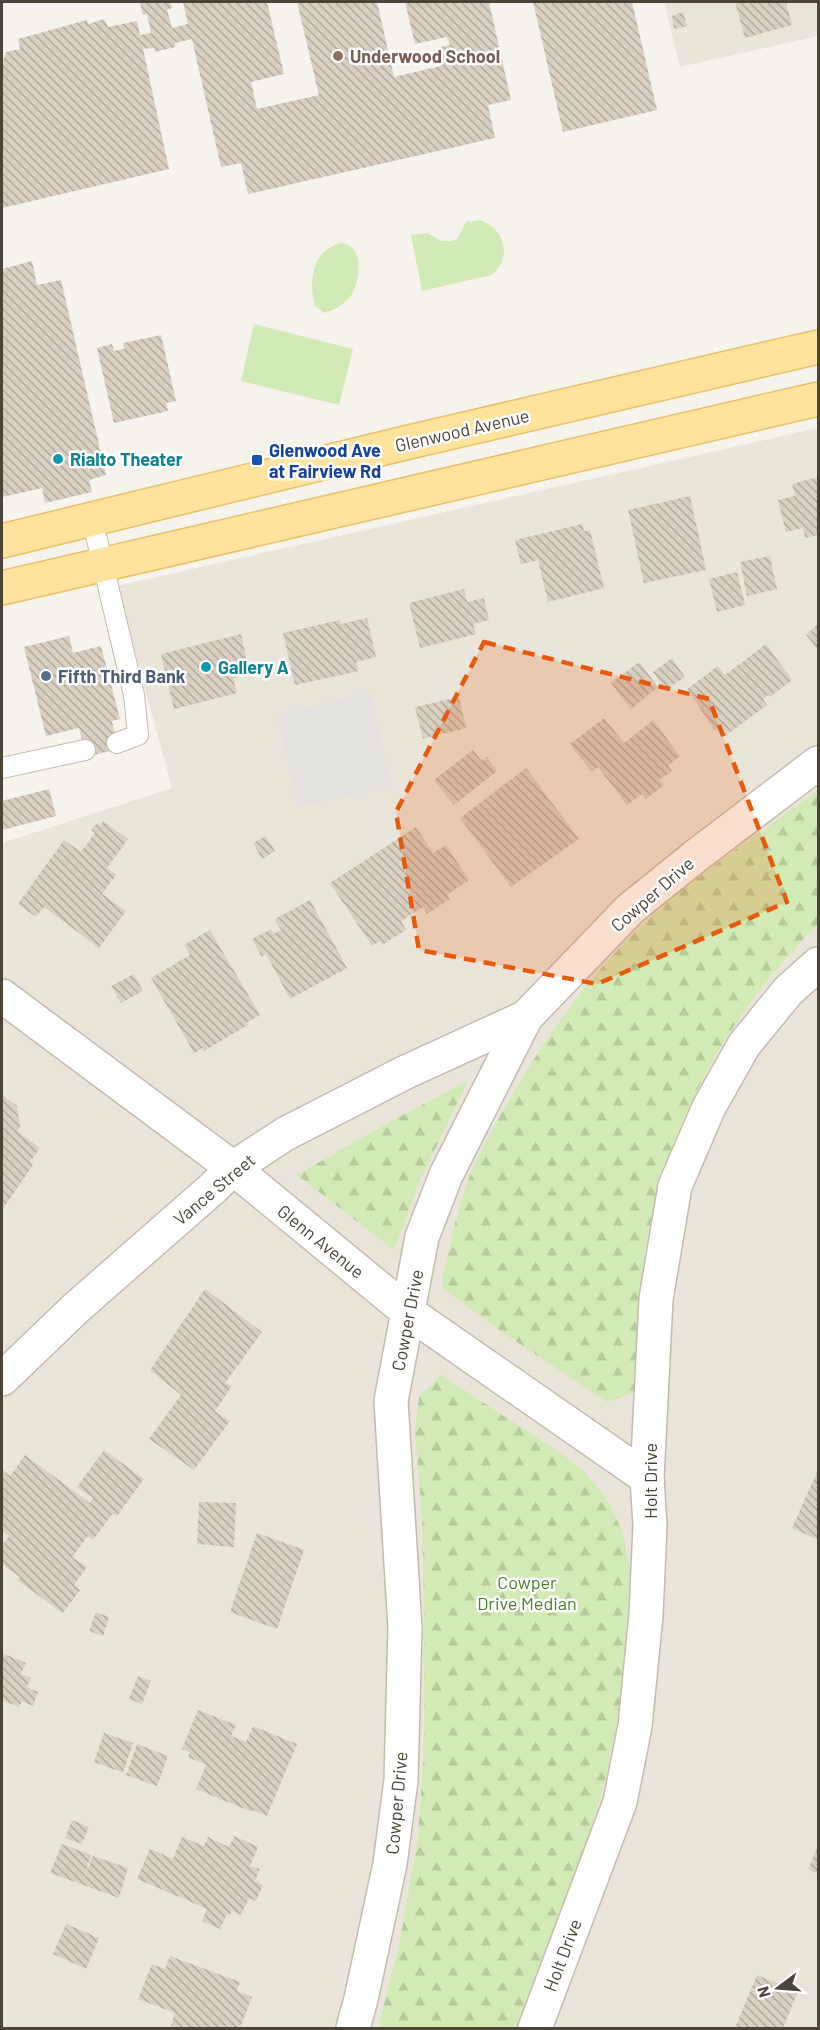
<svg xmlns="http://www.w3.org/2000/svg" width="820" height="2030" font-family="Barlow,sans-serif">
  <defs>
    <pattern id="forest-firs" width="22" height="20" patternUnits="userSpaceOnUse" patternTransform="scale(1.5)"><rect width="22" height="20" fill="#d2eab5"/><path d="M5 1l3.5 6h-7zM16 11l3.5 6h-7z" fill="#b6ca9c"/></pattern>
    <pattern id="building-back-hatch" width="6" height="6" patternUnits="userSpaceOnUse" patternTransform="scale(1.5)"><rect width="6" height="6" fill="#d8cfc1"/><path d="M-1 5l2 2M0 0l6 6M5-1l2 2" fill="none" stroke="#b1aa9e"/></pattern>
  </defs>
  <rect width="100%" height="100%" fill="#f6f3ec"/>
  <!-- residential -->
  <g fill="#eae5da">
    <path d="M664,2h154v34l-138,31z"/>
    <path d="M818,428v1600h-816v-1185l170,-55 -55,-202z"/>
  </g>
  <!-- forest -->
  <g fill="url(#forest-firs)">
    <path d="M818,790v134c-91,91 -157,208 -174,337 -5,43 -6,87 -8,131l-29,10 -105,-70 -61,-45c8,-37 15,-74 28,-109 10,-24 23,-46 35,-69 42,-74 91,-143 155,-199 50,-44 106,-80 159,-120z"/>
    <path d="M468,1081l-47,97 -27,72 -97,-75 96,-55z"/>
    <path d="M441,1375l121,79 24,19 19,24 17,33 8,37v42l-3,43 -6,50 -15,75 -16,57 -73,194h-139l22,-86 18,-104 6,-91v-135l-2,-100 -7,-80 4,-35z"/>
  </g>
  <!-- green -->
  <g fill="#d2eab5">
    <path d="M479,220c25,7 35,38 12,55l-69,16 -11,-56 16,-2 15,8h10l5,-2 9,-17z"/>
    <path d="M341,243c3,1 6,1 9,3 14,9 9,41 -1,52 -7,8 -15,12 -24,15l-10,-7c-7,-25 -3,-56 26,-63z"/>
    <path d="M254,324l99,25 -14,56 -98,-24z"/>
  </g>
  <!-- parking -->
  <path fill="#e5e3e0" d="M370,692l21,95 -93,20 -21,-92z"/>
  <!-- building -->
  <g fill="url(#building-back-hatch)">
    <path d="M140,2h30l2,6 -5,2 5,18 16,-4 -5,-22h84l17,72 -33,8 6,27 62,-14 -22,-93h80l17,75 47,-11 -4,-18 13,-3 -3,-8 -32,7 -10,-42h84l22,98 -23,5 7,33 -247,56 -7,-31 -20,4 -29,-128 -17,4v4l-20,5 -1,-4 -11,1 26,120 -167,39v-145l4,-11 14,-3 -2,-10 69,-19 1,4 16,-5 4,8 29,-6 3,14 11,-2 -4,-19 -4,1z"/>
    <path d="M533,2h99l25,108 -94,22z"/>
    <path d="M735,2h51l6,23 -47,13z"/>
    <path d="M683,12l4,14 -13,3 -2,-13z"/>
    <path d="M32,261l5,24 24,-5 45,195 -17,5 3,12 -47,11 -3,-15 -40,9v-228z"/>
    <path d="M161,335l15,66 -10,2 2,8 -54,12 -17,-75 15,-4 2,7 10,-2 -1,-6z"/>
    <path d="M818,477v58l-13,3 -2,-10 -17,4 -8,-32 17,-4 -3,-12z"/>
    <path d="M690,496l16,74 -62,13 -16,-73z"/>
    <path d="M582,524l2,7 6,-1 14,58 -56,14 -10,-42 -17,4 -6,-24z"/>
    <path d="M770,556l7,33 -30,7 -7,-34z"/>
    <path d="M737,572l8,33 -28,7 -8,-33z"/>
    <path d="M464,589l3,13 17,-4 5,22 -16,4 3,10 -56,14 -11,-45z"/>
    <path d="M367,618l9,39 -20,5 3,9 -64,14 -12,-52 57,-13 1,4z"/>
    <path d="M818,624v26l-12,-15z"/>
    <path d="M241,634l9,40 -17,4 4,15 -63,16 -13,-55z"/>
    <path d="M69,636l4,17 28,-7 19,73 -8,2 6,28 -32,8 -7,-29 -33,8 -22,-89z"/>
    <path d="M766,644l26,36 -22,17 -2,-2 -5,4 4,6 -42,31 -6,-8 -4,3 -28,-42 31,-23 7,9z"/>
    <path d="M672,658l13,19 -19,13 -13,-18z"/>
    <path d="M639,662l19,25 -27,22 -20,-26z"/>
    <path d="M459,697l7,31 -43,11 -8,-32z"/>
    <path d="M604,718l20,25 29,-23 27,36 -12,10 4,5 -13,9 5,5 -18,14 -4,-5 -15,11 -29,-38 -6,5 -22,-28z"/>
    <path d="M473,750l9,11 5,-4 10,14 -43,34 -20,-25z"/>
    <path d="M526,768l53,71 -68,48 -51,-69z"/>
    <path d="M49,789l7,27 -54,14v-29z"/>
    <path d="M103,821l25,18 -21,29 9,7 -14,19 24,17 -27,37 -55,-41 -8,10 -18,-13 46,-64 17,12 14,-19 -4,-3 6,-7 3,3z"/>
    <path d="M416,827l17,26 13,-8 23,35 -22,15 3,4 -23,15 -4,-7 -22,14 5,9 -24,15 -3,-4 -7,5 -42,-63z"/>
    <path d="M266,836l9,15 -13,8 -9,-16z"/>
    <path d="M310,900l37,68 -57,31 -24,-45 -4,3 -10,-18 19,-10 2,5 8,-4 -6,-11z"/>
    <path d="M210,930l50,85 -14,8 2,2 -44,26 -1,-3 -9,5 -43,-75 39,-23 -6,-10z"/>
    <path d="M134,974l9,17 -22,12 -10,-17z"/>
    <path d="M2,1095l15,11 3,21 -3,4 23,17 -10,14 3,3 -31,45z"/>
    <path d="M205,1289l57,43 -37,51 7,3 -17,25 15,10 -36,49 -45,-31 32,-44 -31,-25z"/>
    <path d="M104,1450l40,29 -27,37 -4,-3 -20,27 -5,-4 -16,21 15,10 -13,18 6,5 -17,23 -46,-33 3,-3 -18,-13v-19l7,-9 -7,-5v-61l8,6 15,-21 65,48 3,-5 -16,-11z"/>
    <path d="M818,1470v70l-26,-12z"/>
    <path d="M199,1502l37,1 -2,44 -37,-3z"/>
    <path d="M257,1533l47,17 -27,79 -47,-17z"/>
    <path d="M96,1612l13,5 -6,19 -14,-5z"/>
    <path d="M2,1653l24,10 -5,11 10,4 -4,9 11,5 -5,14 -11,-5 -3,6 -17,-7z"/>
    <path d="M138,1676l13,5 -9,23 -13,-5z"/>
    <path d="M198,1710l38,15 -5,11 15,6 7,-16 44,18 -30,72 -15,-6v2l-56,-23 10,-24 -18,-8 2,-5 -8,-3z"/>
    <path d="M104,1733l29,10 -10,30 -29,-11z"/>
    <path d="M137,1744l31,12 -11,30 -31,-11z"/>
    <path d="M72,1820l17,7 -7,17 -17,-6z"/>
    <path d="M234,1836l24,11 -8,19 10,3 -5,12 8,4 -7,16 -7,-3 -8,17 -9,-4 -2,4 -3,-1 -7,15 -18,-8 5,-12 -70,-30 13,-30 23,10 9,-22 22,9 4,-9 21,10z"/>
    <path d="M62,1844l29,11 -8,25 10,-24 35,12 -9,30 -69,-25z"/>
    <path d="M818,1846v28l-10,-5z"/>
    <path d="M66,1924l33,14 -13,31 -33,-15z"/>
    <path d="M170,1956l70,26 -3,9 15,6 -12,31h-61l-8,-2 4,-13 -37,-14 14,-35 13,5z"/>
    <path d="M757,1975l41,17 -15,36h-48z"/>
  </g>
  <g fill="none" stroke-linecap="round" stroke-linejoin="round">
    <!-- service casing -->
    <g stroke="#c2bbae" stroke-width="22">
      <g id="service">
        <path d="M92,519l42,176 4,40 -21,8"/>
        <path d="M2,768l83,-18"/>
      </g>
    </g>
    <!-- minor casing -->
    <g stroke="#c2bbae" stroke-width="36">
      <g id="minor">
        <path d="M2,996l231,172 175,144 239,166"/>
        <path d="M2,1379l74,-71 137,-120 20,-20 52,-34 121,-62 120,-55"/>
        <path d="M353,2028l8,-29 29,-135 11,-84 4,-152 -14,-227 31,-164 24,-62 80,-158 104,-108 67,-54 121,-92"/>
        <path d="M535,2028l85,-226 15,-76 11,-111 4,-90 -3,-47 9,-179 19,-113 34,-79 35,-62 44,-54 30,-27"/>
      </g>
    </g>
    <!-- primary casing -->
    <g stroke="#e6c16a" stroke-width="36">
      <g id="primary">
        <path d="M2,541l403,-98 413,-96"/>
        <path d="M2,588l816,-189"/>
      </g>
    </g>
    <!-- service -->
    <use href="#service" stroke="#fff" stroke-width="20"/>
    <!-- minor -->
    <use href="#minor" stroke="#fff" stroke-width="33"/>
    <!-- primary -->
    <use href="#primary" stroke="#ffe39c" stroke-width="33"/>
  </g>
  <!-- marked area -->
  <path fill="#e8590c" fill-opacity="0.2" stroke="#e8590c" stroke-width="4.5" stroke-dasharray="12 8" stroke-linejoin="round" d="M484,642l225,57 78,203 -190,82 -178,-34 -23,-138z"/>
  <!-- markers -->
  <circle fill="#8d6e63" stroke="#fff" stroke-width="2" cx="338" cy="56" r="6"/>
  <g fill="#0f9aa8" stroke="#fff" stroke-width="2">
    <circle cx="58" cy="459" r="6"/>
    <circle cx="206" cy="667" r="6"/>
  </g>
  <rect fill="#1a4fb4" stroke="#fff" stroke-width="2" x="251" y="454" width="12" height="12" rx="3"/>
  <circle fill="#5c6f8a" stroke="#fff" stroke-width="2" cx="46" cy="676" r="6"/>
  <g text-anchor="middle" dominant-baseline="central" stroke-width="5" stroke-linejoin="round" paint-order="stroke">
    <!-- education labels -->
    <g font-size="18" font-weight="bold" fill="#785e54" stroke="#fff" text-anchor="start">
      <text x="350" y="56">Underwood School</text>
    </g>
    <!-- street labels -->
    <g font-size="18" fill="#4b4439" stroke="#fff">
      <text transform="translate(462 430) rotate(-13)">Glenwood Avenue</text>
      <text transform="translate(652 894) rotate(-41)">Cowper Drive</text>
      <text transform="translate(214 1189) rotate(-40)">Vance Street</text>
      <text transform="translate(321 1241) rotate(39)">Glenn Avenue</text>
      <text transform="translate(407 1320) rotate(-79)">Cowper Drive</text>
      <text transform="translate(650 1481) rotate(-90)">Holt Drive</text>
      <text transform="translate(396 1803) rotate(-85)">Cowper Drive</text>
      <text transform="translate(562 1955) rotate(-69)">Holt Drive</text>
    </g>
    <!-- transit labels -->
    <g font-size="18" font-weight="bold" fill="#164399" stroke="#fff" text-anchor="start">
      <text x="269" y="450">Glenwood Ave<tspan x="269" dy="21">at Fairview Rd</tspan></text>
    </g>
    <!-- culture labels -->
    <g font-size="18" font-weight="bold" fill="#0d838f" stroke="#fff" text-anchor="start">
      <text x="70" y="459">Rialto Theater</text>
      <text x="218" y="667">Gallery A</text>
    </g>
    <!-- service labels -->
    <g font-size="18" font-weight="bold" fill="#4e5e75" stroke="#fff" text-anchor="start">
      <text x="58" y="676">Fifth Third Bank</text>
    </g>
    <!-- park labels -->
    <g font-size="18" fill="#4a7f2a" stroke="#fff">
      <text x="527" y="1582">Cowper<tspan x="527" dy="21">Drive Median</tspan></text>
    </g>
  </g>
  <!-- border -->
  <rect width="820" height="2030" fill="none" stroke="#4b4439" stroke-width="6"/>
  <!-- north arrow -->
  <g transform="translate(778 1988) rotate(254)" stroke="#ffffff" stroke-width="4.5" paint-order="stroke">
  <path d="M0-4.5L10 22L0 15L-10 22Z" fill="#4b4439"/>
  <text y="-9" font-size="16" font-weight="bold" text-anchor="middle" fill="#4b4439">N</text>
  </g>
</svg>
